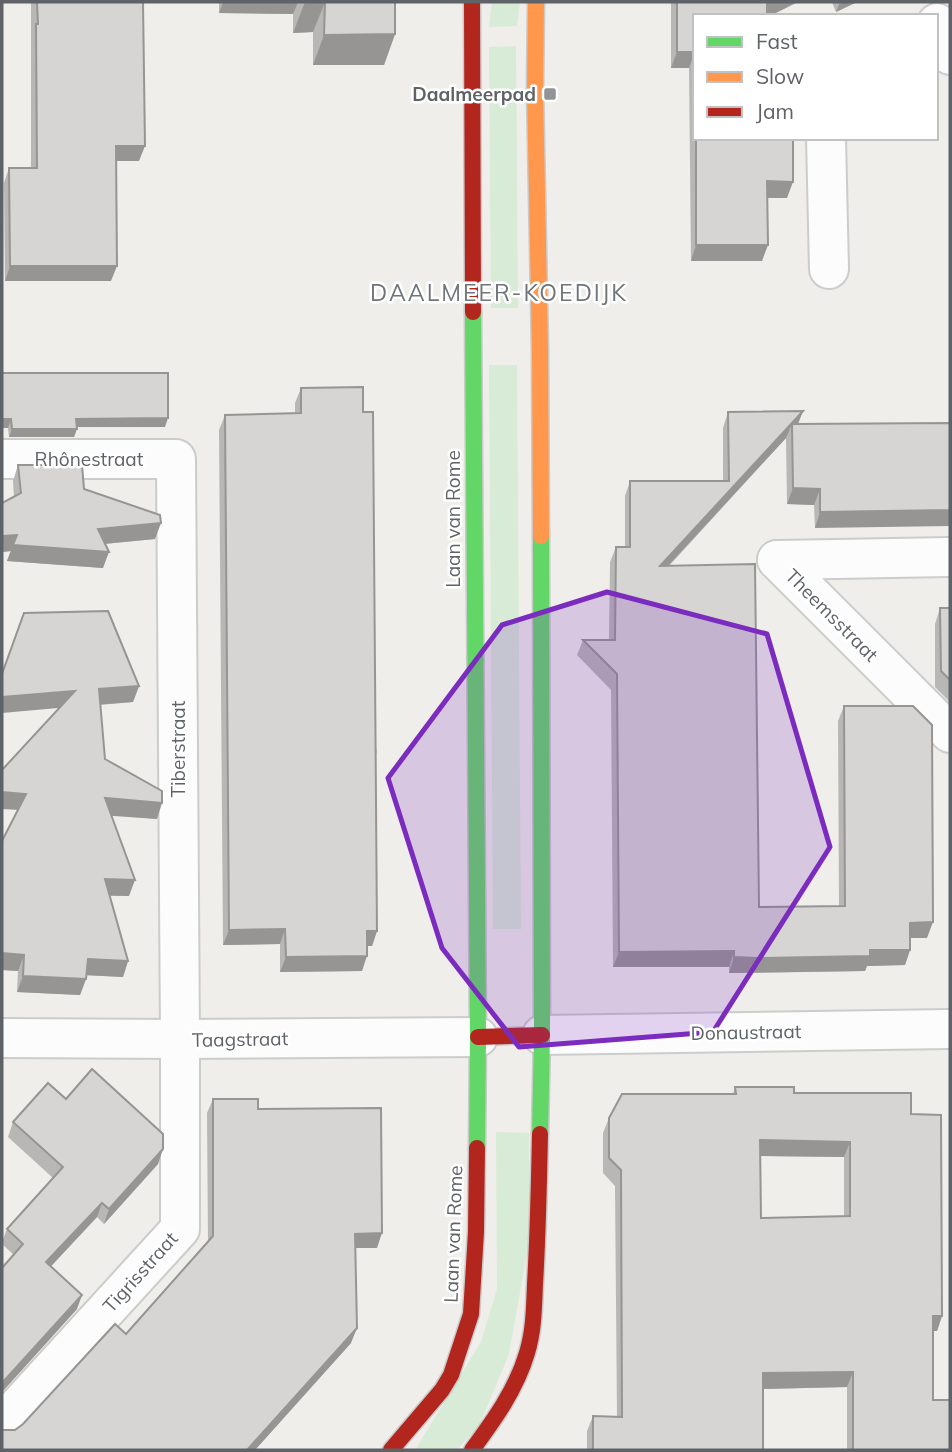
<svg xmlns="http://www.w3.org/2000/svg" width="952" height="1452" font-family="Mulish,sans-serif">
  <rect width="100%" height="100%" fill="#efeeea"/>
  <!-- green -->
  <g fill="#d8ebd6">
    <path d="M492,2h28l-3,24 -28,1z"/>
    <path d="M516,46l2,262h-27l-2,-261z"/>
    <path d="M489,365h28l4,564h-28z"/>
    <path d="M496,1132l33,1v109l-20,112 -30,72 -22,24h-42l66,-108 16,-53z"/>
  </g>
  <g fill="none" stroke-linecap="round" stroke-linejoin="round">
    <!-- street casing -->
    <g stroke="#cbcccc" stroke-width="42">
      <g id="street">
        <path d="M937,23l13,32"/>
        <path d="M826,138l3,131"/>
        <path d="M2,459h174l4,580v190l-178,195"/>
        <path d="M777,560l173,173"/>
        <path d="M777,560l173,-3"/>
        <path d="M542,1035l408,-6"/>
        <path d="M2,1038l178,1 298,-2"/>
      </g>
    </g>
    <!-- fast casing -->
    <g stroke="#cacacb" stroke-width="19">
      <g id="fast">
        <path d="M473,312l5,725 -1,111"/>
        <path d="M540,1134l2,-99 -1,-499"/>
      </g>
    </g>
    <!-- slow casing -->
    <g stroke="#cacacb" stroke-width="19">
      <path id="slow" d="M536,2l-1,88 5,260 1,186"/>
    </g>
    <!-- jam casing -->
    <g stroke="#cacacb" stroke-width="19">
      <g id="jam">
        <path d="M472,2l1,310"/>
        <path d="M478,1037l64,-2"/>
        <path d="M391,1450l51,-60 9,-15 20,-61 5,-82 1,-84"/>
        <path d="M472,1450c22,-30 44,-60 55,-97 7,-23 7,-46 8,-69 3,-50 4,-100 5,-150"/>
      </g>
    </g>
    <!-- street -->
    <use href="#street" stroke="#fdfcfc" stroke-width="38"/>
    <!-- fast -->
    <use href="#fast" stroke="#63d668" stroke-width="16"/>
    <!-- slow -->
    <use href="#slow" stroke="#ff974d" stroke-width="16"/>
    <!-- jam -->
    <use href="#jam" stroke="#b3261e" stroke-width="16"/>
  </g>
  <!-- wall -->
  <g fill="#b8b7b5" fill-rule="evenodd">
    <path d="M31,2h112l-4,159h-23l-5,120h-106l-1,-98 5,-15h22z"/>
    <path d="M219,2h176v32l-11,31h-71v-33l-20,1v-19l-74,-1z"/>
    <path d="M671,2h127l-103,14v122h98l-6,60h-20l-5,63h-71l-2,-193h-18z"/>
    <path d="M832,2h25l-21,10z"/>
    <path d="M2,373l163,54h-88l-3,10h-65z"/>
    <path d="M301,388l76,364 -2,4 2,175 -5,15h-5l-5,25 -82,1v-28l-57,1 -4,-515 6,-15 70,-2v-10z"/>
    <path d="M803,411l-5,13 152,-1 -135,105 -1,-23 -27,-1 -1,-66 -117,128 90,341 80,-1 -1,-185 6,-15 83,232h-17v12l-5,15 -38,1 -2,5 -112,2h-24v-6h-116l-2,-277 -34,-35 6,-15h26l1,-78 6,-15h9v-51l5,-15h93v-53l5,-16z"/>
    <path d="M18,465l66,24 71,50 -50,5 -2,24 -96,-7 4,-10 -9,1v-49l12,-6 -1,-16z"/>
    <path d="M940,608h10v94l-15,-15v-63z"/>
    <path d="M139,686l-6,16 -33,3 5,54 52,60 -46,-4 18,81h-20l19,65 -5,16 -37,-2v4l-6,16 -63,-3 1,-21 -16,-1v-129l16,-31 41,-102z"/>
    <path d="M735,1087l59,6 117,21 31,202 -5,15h-4v69l17,50h-103v-63l-84,2v61h-176v-19l6,-15h24l-2,-230 -12,-13v-40l6,-15 124,-24zM760,1156l84,1v59l-83,2z"/>
    <path d="M66,1099l92,65 -54,60 -7,-7 -46,49 26,43 -75,83v-124l12,-13 -12,-11v-2l5,-13 46,-51 -45,-41 5,-15z"/>
    <path d="M213,1099l45,10 119,139h-22l-4,95 -96,107 -252,-19 12,-1 8,-6 103,-90 82,-92 -1,-129z"/>
  </g>
  <!-- shaded-wall -->
  <g fill="#969594">
    <path d="M223,2h75l-5,12 -74,-1z"/>
    <path d="M305,2h20l-12,30 -20,1z"/>
    <path d="M771,2h27l-28,14h-8l5,-12z"/>
    <path d="M840,2h17l-21,10z"/>
    <path d="M395,34l-11,31h-71l11,-30z"/>
    <path d="M677,52h18l-6,16h-18z"/>
    <path d="M116,146h29l-6,15h-28z"/>
    <path d="M767,181l26,1 -6,16h-26z"/>
    <path d="M696,245h72l-6,16h-71z"/>
    <path d="M10,266h107l-6,15h-106z"/>
    <path d="M803,411l-6,15 -5,-2 -6,14 -132,143 6,-15z"/>
    <path d="M168,418l-3,9h-92l3,-8z"/>
    <path d="M2,419h9l-3,9h-6z"/>
    <path d="M12,429h65l-3,8h-65z"/>
    <path d="M793,488l27,1 -6,16 -27,-1z"/>
    <path d="M950,510v16l-135,2 5,-16z"/>
    <path d="M161,523l-6,16 -63,6 6,-16z"/>
    <path d="M17,535l-6,16 -9,1v-16z"/>
    <path d="M13,545l96,7 -6,16 -96,-7z"/>
    <path d="M139,686l-6,16 -40,3 6,-16z"/>
    <path d="M75,691l-6,16 -67,6v-16z"/>
    <path d="M2,792l24,2 -6,16 -18,-1z"/>
    <path d="M105,798l57,5 -5,16 -57,-4z"/>
    <path d="M105,879l30,1 -6,16 -30,-1z"/>
    <path d="M933,922l-6,16h-23l6,-15z"/>
    <path d="M285,929l-5,15 -57,1 6,-15z"/>
    <path d="M367,931h10l-5,15h-10z"/>
    <path d="M870,950h40l-5,15 -38,1 -2,5 -136,2 5,-16z"/>
    <path d="M734,951l-5,16h-116l6,-15z"/>
    <path d="M2,953l22,2 -6,16 -16,-1z"/>
    <path d="M367,956l-5,15 -82,1 6,-15z"/>
    <path d="M88,959l40,2 -5,16 -41,-2z"/>
    <path d="M23,976l63,3 -6,16 -63,-3z"/>
    <path d="M760,1140l90,2 -6,15 -90,-1z"/>
    <path d="M163,1149l-5,15 -54,60 5,-15z"/>
    <path d="M102,1203l-5,14 -56,60 5,-15z"/>
    <path d="M382,1233l-5,15h-27l5,-14z"/>
    <path d="M82,1295l-5,14 -75,83v-9z"/>
    <path d="M933,1316h9l-5,15h-10z"/>
    <path d="M357,1328l-6,15 -96,107h-8z"/>
    <path d="M853,1372l-6,15 -90,2 6,-16z"/>
  </g>
  <!-- building -->
  <g fill="#d6d5d3" stroke="#969594" stroke-width="2" fill-rule="evenodd">
    <path d="M37,2h106l2,144h-29l1,120h-107l-1,-98h28l-1,-144h2z"/>
    <path d="M325,2h70v32l-71,1z"/>
    <path d="M677,2h94l-4,2v12h-72v36h-18z"/>
    <path d="M696,138h97v44l-26,-1 1,64h-72z"/>
    <path d="M2,373h166v45l-92,1 1,10h-65l-1,-10h-9z"/>
    <path d="M363,387v25h10l4,519h-10v25l-81,1 -1,-28 -56,1 -4,-515 76,-2v-25z"/>
    <path d="M803,411l-143,155 95,-2 4,343 86,-1 -1,-200h69l19,19 1,197 -23,1v27h-40v6l-112,2 -24,-1v-6l-115,1 -2,-278 -34,-34h32l1,-93h14v-66h99l-1,-69z"/>
    <path d="M950,423v87l-130,2v-23l-27,-1 -1,-64z"/>
    <path d="M18,465h64l2,24 76,26 1,8 -63,6 11,23 -96,-7 4,-10 -15,1v-33l19,-10z"/>
    <path d="M940,608h10v72l-9,-9z"/>
    <path d="M108,611l31,75 -40,3 6,70 57,32v12l-57,-5 30,82 -30,-1 23,82 -40,-2 -2,20 -63,-3 1,-21 -22,-2v-112l24,-47 -24,-2v-22l73,-79 -73,6v-23l22,-61z"/>
    <path d="M92,1069l71,65v15l-54,60 -7,-6 -56,59 36,33 -80,88v-115l21,-24 -16,-15 56,-62 -50,-45 35,-39 18,16z"/>
    <path d="M735,1087h59v6h117v21l30,1 1,201h-9v84h17v50h-97v-78l-90,1v77h-170v-34l29,1 -1,-247 -12,-12v-40l13,-24h114zM760,1140l90,2v74l-89,2z"/>
    <path d="M213,1099h45v10l123,-1 1,125 -27,1 2,94 -110,122h-245v-20h13l8,-6 92,-100 11,10 87,-98z"/>
  </g>
  <!-- marked area -->
  <path fill="#7b2cbf" fill-opacity="0.2" stroke="#7b2cbf" stroke-width="5" stroke-linejoin="round" d="M607,592l160,42 63,213 -117,185 -194,15 -77,-99 -54,-170 114,-153z"/>
  <!-- markers -->
  <rect fill="#919496" stroke="#fff" stroke-width="2.5" x="543" y="87" width="14" height="14" rx="3.5"/>
  <g text-anchor="middle" dominant-baseline="central" stroke-width="5" stroke-linejoin="round" paint-order="stroke">
    <!-- poi labels -->
    <g font-size="19" font-weight="bold" fill="#5f6368" stroke="#fff" text-anchor="end">
      <text x="536" y="94">Daalmeerpad</text>
    </g>
    <!-- street labels -->
    <g font-size="19" fill="#5f6368" stroke="#fff">
      <text x="89" y="459">Rhônestraat</text>
      <text transform="translate(453 519) rotate(-90)">Laan van Rome</text>
      <text transform="translate(832 615) rotate(45)">Theemsstraat</text>
      <text transform="translate(178 749) rotate(-90)">Tiberstraat</text>
      <text transform="translate(746 1032) rotate(-1)">Donaustraat</text>
      <text transform="translate(240 1039) rotate(-1)">Taagstraat</text>
      <text transform="translate(453 1234) rotate(-88)">Laan van Rome</text>
      <text transform="translate(140 1272) rotate(-48)">Tigrisstraat</text>
    </g>
    <!-- quarter labels -->
    <g font-size="23" letter-spacing="2" fill="#70757a" stroke="#fff">
      <text x="499" y="292">DAALMEER-KOEDIJK</text>
    </g>
  </g>
  <!-- border -->
  <rect width="952" height="1452" fill="none" stroke="#5f6368" stroke-width="7"/>
  <!-- legend -->
  <rect x="693" y="14" width="245" height="126" fill="#ffffff" stroke="#bfc1c3" stroke-width="2"/>
  <rect x="707" y="37" width="35" height="10" fill="#63d668" stroke="#bfc1c3" stroke-width="2"/>
  <text x="756" y="49" font-size="21" fill="#5f6368">Fast</text>
  <rect x="707" y="72" width="35" height="10" fill="#ff974d" stroke="#bfc1c3" stroke-width="2"/>
  <text x="756" y="84" font-size="21" fill="#5f6368">Slow</text>
  <rect x="707" y="107" width="35" height="10" fill="#b3261e" stroke="#bfc1c3" stroke-width="2"/>
  <text x="756" y="119" font-size="21" fill="#5f6368">Jam</text>
</svg>
